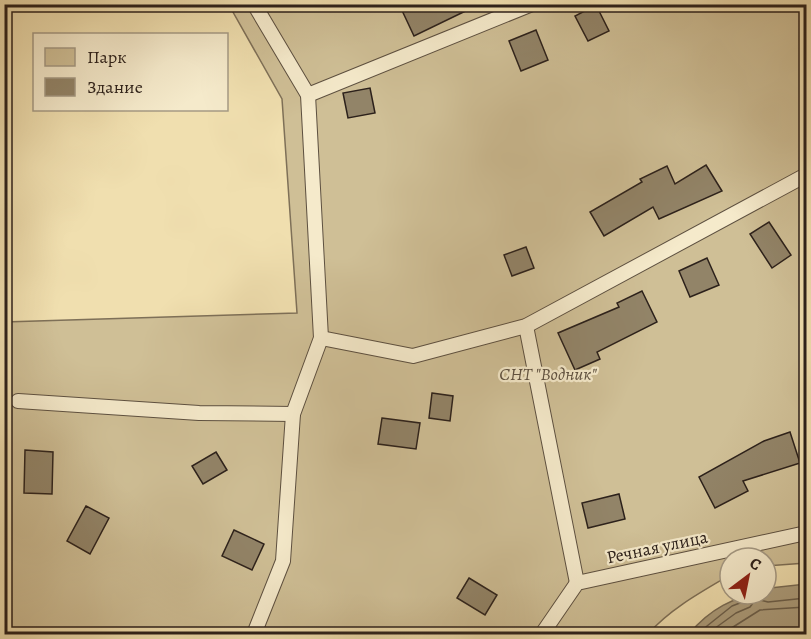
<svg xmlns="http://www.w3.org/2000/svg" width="811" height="639" font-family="Alegreya,serif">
  <rect width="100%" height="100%" fill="#f0dfaf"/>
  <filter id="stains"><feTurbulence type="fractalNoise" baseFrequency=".00333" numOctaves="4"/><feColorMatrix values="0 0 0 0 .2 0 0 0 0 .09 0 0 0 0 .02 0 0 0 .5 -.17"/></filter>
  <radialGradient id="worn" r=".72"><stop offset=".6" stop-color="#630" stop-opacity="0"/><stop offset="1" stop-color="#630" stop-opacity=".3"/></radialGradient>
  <!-- green -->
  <path fill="#cfbf96" stroke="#7e7058" stroke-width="1.5" d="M229,5h577v558l-40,3v-8h-36v17c-29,17 -60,34 -82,59h-643l-1,-312 293,-9 -15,-214z"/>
  <!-- water -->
  <path fill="#ad9e7d" stroke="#796c56" stroke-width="1.5" d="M806,584v50h-117c19,-23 46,-40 77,-40v-5l4,-1z"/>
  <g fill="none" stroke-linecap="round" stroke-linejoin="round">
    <!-- shore -->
    <g stroke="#6c604c" stroke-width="1.5">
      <path d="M697,634l35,-28 13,-5 3,-7"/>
      <path d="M707,634l29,-21 14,-6 6,-8 12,3 38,-4"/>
      <path d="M722,634l38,-24 46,-3"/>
    </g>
  </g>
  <!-- building -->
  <g fill="#928468" stroke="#2c211b" stroke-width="1.5">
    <path d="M399,4h81l-66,32z"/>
    <path d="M596,5l13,26 -21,10 -13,-25z"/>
    <path d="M536,30l12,30 -27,11 -12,-30z"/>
    <path d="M370,88l5,25 -27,5 -5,-25z"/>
    <path d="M706,165l16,26 -63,28 -6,-12 -49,29 -14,-24 52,-30 -2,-3 27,-13 8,18z"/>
    <path d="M769,222l22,33 -19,13 -22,-34z"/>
    <path d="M526,247l8,21 -22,8 -8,-21z"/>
    <path d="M707,258l12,27 -29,12 -11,-26z"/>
    <path d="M642,291l15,31 -60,30 3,7 -25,11 -17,-37 61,-26 -2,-4z"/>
    <path d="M432,393l21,3 -3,25 -21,-3z"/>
    <path d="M382,418l38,5 -4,26 -38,-5z"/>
    <path d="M790,432l10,31 -57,18 5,10 -33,17 -16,-31 65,-36z"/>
    <path d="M25,450l28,2 -1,42 -28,-1z"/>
    <path d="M216,452l11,18 -24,14 -11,-18z"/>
    <path d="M619,494l6,25 -37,9 -6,-25z"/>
    <path d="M86,506l23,12 -19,36 -23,-13z"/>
    <path d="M234,530l30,14 -12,26 -30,-14z"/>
    <path d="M469,578l28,17 -12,20 -28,-17z"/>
  </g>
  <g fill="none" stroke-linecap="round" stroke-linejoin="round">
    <!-- lane casing -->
    <g stroke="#5d5040" stroke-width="16">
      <g id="lane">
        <path d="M308,95l224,-91"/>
        <path d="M526,326l51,257"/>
        <path d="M321,338l92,18 113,-30 280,-151"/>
        <path d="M18,401l181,12 94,1"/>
        <path d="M254,634l29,-73 10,-147 28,-76 -13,-243 -54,-91"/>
        <path d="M542,634l35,-51 229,-50"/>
      </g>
    </g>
    <!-- lane -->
    <use href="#lane" stroke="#f5eacb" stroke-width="14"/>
  </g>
  <g text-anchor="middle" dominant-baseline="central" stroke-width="4.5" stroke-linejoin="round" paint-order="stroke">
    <!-- park labels -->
    <g font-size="18" font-style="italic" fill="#5d5040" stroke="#f5eacb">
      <text x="548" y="374">СНТ "Водник"</text>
    </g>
    <!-- street labels -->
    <g font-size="18" fill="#2c211b" stroke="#f5eacb">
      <text transform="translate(657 547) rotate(-12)">Речная улица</text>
    </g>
  </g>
  <!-- margin -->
  <rect width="811" height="639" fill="none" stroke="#f0dfaf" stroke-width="24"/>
  <rect x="6" y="6" width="799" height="627" fill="none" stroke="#2c211b" stroke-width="3"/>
  <rect x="12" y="12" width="787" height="615" fill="none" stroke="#2c211b" stroke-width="1.5"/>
  <!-- legend -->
  <rect x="33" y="33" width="195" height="78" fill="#f5eacb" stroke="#a59a85" stroke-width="1.5"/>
  <rect x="45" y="48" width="30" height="18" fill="#cfbf96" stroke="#a59a85" stroke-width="1.5"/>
  <text x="87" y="63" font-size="18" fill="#2c211b">Парк</text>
  <rect x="45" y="78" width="30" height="18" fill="#928468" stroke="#a59a85" stroke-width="1.5"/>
  <text x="87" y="93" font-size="18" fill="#2c211b">Здание</text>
  <!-- north arrow -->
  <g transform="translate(748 576) rotate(32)"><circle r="28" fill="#f5eacb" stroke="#a59a85" stroke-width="1.5"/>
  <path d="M0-4.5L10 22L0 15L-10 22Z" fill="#8f2418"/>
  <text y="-9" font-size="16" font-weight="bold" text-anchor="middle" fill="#2c211b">С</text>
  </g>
  <rect width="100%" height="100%" filter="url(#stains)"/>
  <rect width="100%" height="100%" fill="url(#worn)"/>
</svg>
